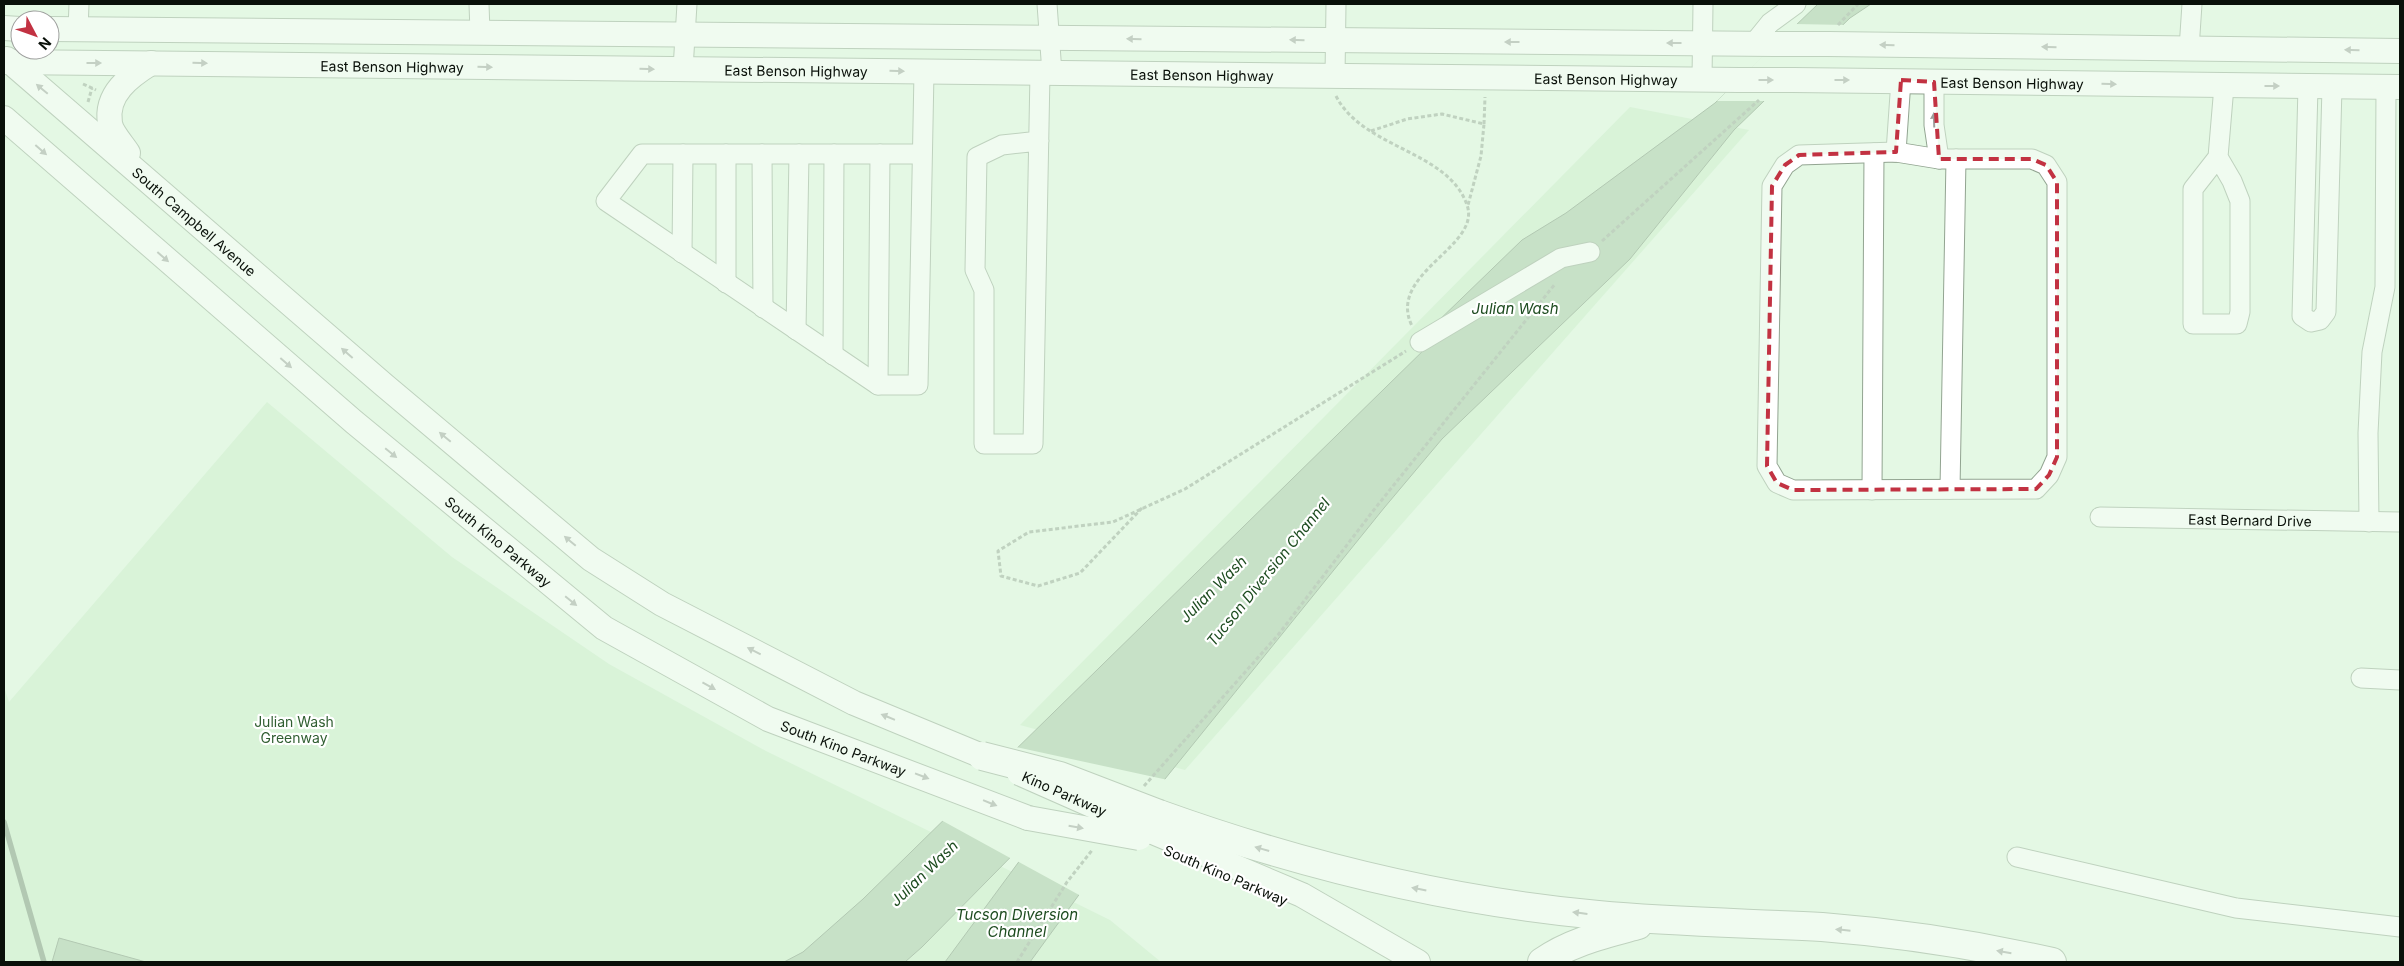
<svg xmlns="http://www.w3.org/2000/svg" width="2404" height="966" font-family="Inter,sans-serif">
  <rect width="100%" height="100%" fill="#e4f8e4"/>
  <!-- green -->
  <g fill="#ccedcb">
    <path d="M1630,107l119,23 -564,640 -165,-45z"/>
    <path d="M267,402l185,155 157,107 157,87 344,169 51,42h-1157v-275l5,15z"/>
  </g>
  <!-- water -->
  <g fill="#a5c5a4" stroke="#768f76">
    <path d="M1818,4h53l-21,14 -116,112 -104,129 -188,180 -58,69 -236,292 -118,162h-85l112,-152 -135,137 -17,15h-121l19,-10 60,-53 569,-557 -1,-14 91,-88 44,-27 149,-110z"/>
    <path d="M59,938l87,24h-94z"/>
  </g>
  <!-- pier -->
  <g fill="#e4f8e4">
    <path d="M1795,24l52,1 -79,76h-51z"/>
    <path d="M1016,747l152,33 -87,116 -64,-35 20,-27 -25,25 -71,-39z"/>
  </g>
  <g fill="none" stroke-linecap="round" stroke-linejoin="round">
    <!-- stream -->
    <path stroke="#768f76" stroke-width="5.5" d="M4,822l40,140"/>
    <!-- minor casing -->
    <g stroke="#92a491" stroke-width="21">
      <g id="minor">
        <path d="M479,4l1,28"/>
        <path d="M1047,4l5,69"/>
        <path d="M78,30l1,-26"/>
        <path d="M1753,44l17,-21 26,-19"/>
        <path d="M2189,49l3,-45"/>
        <path d="M683,69l4,-65"/>
        <path d="M1335,76l1,-72"/>
        <path d="M1702,79l1,-75"/>
        <path d="M1934,82v43l5,34"/>
        <path d="M2308,87l-6,229 9,6 9,-2 6,-8 6,-225"/>
        <path d="M1039,141l-37,4 -25,12 -2,113 9,20v154h49l7,-371"/>
        <path d="M1896,152l43,7h93l14,6 11,17v275l-8,18 -13,14 -243,1 -16,-7 -10,-17 5,-280 13,-21 14,-10z"/>
        <path d="M1896,152l5,-72"/>
        <path d="M726,154v129"/>
        <path d="M762,154l1,154"/>
        <path d="M922,154h-280l-36,47 272,184h40l6,-313"/>
        <path d="M2218,157l-25,32v135h44l3,-12v-111l-8,-20 -14,-24 6,-71"/>
        <path d="M682,253l1,-99"/>
        <path d="M796,330l3,-176"/>
        <path d="M1420,342l141,-84 29,-6"/>
        <path d="M833,355l1,-201"/>
        <path d="M878,385l2,-231"/>
        <path d="M1950,489l6,-330"/>
        <path d="M1872,490l2,-337"/>
        <path id="s1" d="M2100,517l300,5"/>
        <path d="M2369,522l-1,-89 4,-81 13,-65 1,-200"/>
        <path d="M2361,678l39,2"/>
        <path d="M2017,857l219,51 164,19"/>
      </g>
    </g>
    <!-- major casing -->
    <g stroke="#92a491" stroke-width="26">
      <g id="major">
        <path d="M4,28l16,1"/>
        <path d="M50,29l1725,15"/>
        <path d="M1828,44l572,7"/>
        <path id="s2" d="M7,59l377,326 207,174 71,45 192,99 128,53"/>
        <path id="s3" d="M4,62l1735,18"/>
        <path id="s4" d="M1793,80l607,7"/>
        <path id="s5" d="M4,118l350,304 250,206 164,91 260,99"/>
        <path d="M128,153c-5,-8 -17,-21 -18,-30 -5,-29 20,-47 41,-60"/>
        <path d="M1148,830l154,65 116,67"/>
      </g>
    </g>
    <!-- highway casing -->
    <g stroke="#92a491" stroke-width="30">
      <g id="highway">
        <path d="M1159,814c142,51 288,87 439,101 74,7 149,8 224,12 77,6 155,18 230,35"/>
        <path d="M1542,962c28,-20 63,-28 96,-37"/>
      </g>
    </g>
    <!-- path -->
    <g stroke="#94a494" stroke-width="3" stroke-dasharray="4 2.5" stroke-linecap="butt">
      <path d="M1838,25l20,-21"/>
      <path d="M83,84l13,6"/>
      <path d="M1336,96c27,53 112,54 131,109 15,42 -81,68 -55,121"/>
      <path d="M88,102l4,-14"/>
      <path d="M1484,124l1,-27"/>
      <path d="M1371,131l36,-12 35,-5 42,10 -3,32 -13,49"/>
      <path d="M1602,241l157,-141"/>
      <path d="M1142,508l-62,65 -42,13 -37,-10 -3,-25 31,-19 84,-10 72,-33 221,-138"/>
      <path d="M1144,786l134,-151 95,-124 182,-227"/>
      <path d="M1017,962l50,-80 26,-33"/>
    </g>
    <!-- minor -->
    <use href="#minor" stroke="#fff" stroke-width="19"/>
    <!-- major -->
    <use href="#major" stroke="#fff" stroke-width="24"/>
    <!-- highway -->
    <use href="#highway" stroke="#fff" stroke-width="28"/>
    <!-- major-bridge casing -->
    <g stroke="#92a491" stroke-width="26" stroke-linecap="butt">
      <g id="major-bridge">
        <path d="M1775,44h53"/>
        <path d="M1739,80h54"/>
        <path id="s6" d="M1019,773l129,57"/>
        <path d="M1028,818l111,20"/>
      </g>
    </g>
    <!-- highway-bridge casing -->
    <g stroke="#92a491" stroke-width="30" stroke-linecap="butt">
      <path id="highway-bridge" d="M982,756l78,20 99,38"/>
    </g>
    <!-- major-bridge -->
    <use href="#major-bridge" stroke="#fff" stroke-width="24"/>
    <!-- highway-bridge -->
    <use href="#highway-bridge" stroke="#fff" stroke-width="28"/>
  </g>
  <!-- one-way arrows -->
  <defs><path id="oneway-solid" d="M-6-.8H1V-3.2L6.5 0L1 3.2V.8H-6Z" transform="scale(1.25)"/></defs>
  <g fill="#9d9f9d">
    <use href="#oneway-solid" transform="translate(1134 39) rotate(-179)"/>
    <use href="#oneway-solid" transform="translate(1297 40) rotate(-179)"/>
    <use href="#oneway-solid" transform="translate(1512 42) rotate(-180)"/>
    <use href="#oneway-solid" transform="translate(1674 43) rotate(-180)"/>
    <use href="#oneway-solid" transform="translate(1887 45) rotate(-179)"/>
    <use href="#oneway-solid" transform="translate(2049 47) rotate(-179)"/>
    <use href="#oneway-solid" transform="translate(2352 50) rotate(-179)"/>
    <use href="#oneway-solid" transform="translate(94 63)"/>
    <use href="#oneway-solid" transform="translate(200 63) rotate(1)"/>
    <use href="#oneway-solid" transform="translate(485 67) rotate(1)"/>
    <use href="#oneway-solid" transform="translate(647 69) rotate(1)"/>
    <use href="#oneway-solid" transform="translate(897 71) rotate(1)"/>
    <use href="#oneway-solid" transform="translate(1766 80)"/>
    <use href="#oneway-solid" transform="translate(1842 80)"/>
    <use href="#oneway-solid" transform="translate(2109 84) rotate(1)"/>
    <use href="#oneway-solid" transform="translate(2272 86)"/>
    <use href="#oneway-solid" transform="translate(42 89) rotate(-140)"/>
    <use href="#oneway-solid" transform="translate(1934 120) rotate(-92)"/>
    <use href="#oneway-solid" transform="translate(41 150) rotate(41)"/>
    <use href="#oneway-solid" transform="translate(163 257) rotate(41)"/>
    <use href="#oneway-solid" transform="translate(347 353) rotate(-139)"/>
    <use href="#oneway-solid" transform="translate(286 363) rotate(41)"/>
    <use href="#oneway-solid" transform="translate(445 437) rotate(-140)"/>
    <use href="#oneway-solid" transform="translate(391 453) rotate(39)"/>
    <use href="#oneway-solid" transform="translate(570 541) rotate(-140)"/>
    <use href="#oneway-solid" transform="translate(571 601) rotate(39)"/>
    <use href="#oneway-solid" transform="translate(754 651) rotate(-153)"/>
    <use href="#oneway-solid" transform="translate(709 686) rotate(29)"/>
    <use href="#oneway-solid" transform="translate(888 717) rotate(-158)"/>
    <use href="#oneway-solid" transform="translate(922 776) rotate(21)"/>
    <use href="#oneway-solid" transform="translate(990 803) rotate(22)"/>
    <use href="#oneway-solid" transform="translate(1076 827) rotate(10)"/>
    <use href="#oneway-solid" transform="translate(1262 849) rotate(-164)"/>
    <use href="#oneway-solid" transform="translate(1419 889) rotate(-169)"/>
    <use href="#oneway-solid" transform="translate(1580 913) rotate(-173)"/>
    <use href="#oneway-solid" transform="translate(1843 930) rotate(-174)"/>
    <use href="#oneway-solid" transform="translate(2004 952) rotate(-170)"/>
  </g>
  <!-- marked area -->
  <path d="M0 0H2404V966H0ZM1901,80l33,2 5,77h93l14,6 11,17v275l-8,18 -13,14 -243,1 -16,-7 -10,-17 5,-280 13,-21 14,-10 97,-3z" fill="#e4f8e4" fill-opacity=".55" fill-rule="evenodd"/>
  <path fill="none" stroke="#c23242" stroke-width="4" stroke-dasharray="10 6" stroke-linejoin="round" d="M1901,80l33,2 5,77h93l14,6 11,17v275l-8,18 -13,14 -243,1 -16,-7 -10,-17 5,-280 13,-21 14,-10 97,-3z"/>
  <g text-anchor="middle" dominant-baseline="central" stroke-width="4.5" stroke-linejoin="round" paint-order="stroke">
    <!-- street labels -->
    <g font-size="14" fill="#091009" stroke="#fff">
      <text stroke="none"><textPath href="#s3" startOffset="388">East Benson Highway</textPath></text>
      <text stroke="none"><textPath href="#s3" startOffset="792">East Benson Highway</textPath></text>
      <text stroke="none"><textPath href="#s3" startOffset="1198">East Benson Highway</textPath></text>
      <text stroke="none"><textPath href="#s3" startOffset="1602">East Benson Highway</textPath></text>
      <text stroke="none"><textPath href="#s4" startOffset="219">East Benson Highway</textPath></text>
      <text stroke="none"><textPath href="#s2" startOffset="248">South Campbell Avenue</textPath></text>
      <text stroke="none"><textPath href="#s1" startOffset="150">East Bernard Drive</textPath></text>
      <text stroke="none"><textPath href="#s5" startOffset="651">South Kino Parkway</textPath></text>
      <text stroke="none"><textPath href="#s5" startOffset="1056">South Kino Parkway</textPath></text>
      <text stroke="none"><textPath href="#s6" startOffset="50">Kino Parkway</textPath></text>
      <text transform="translate(1226 875) rotate(23)">South Kino Parkway</text>
    </g>
    <!-- park labels -->
    <g font-size="14" fill="#305e31" stroke="#fff">
      <text x="294" y="721">Julian Wash<tspan x="294" dy="16">Greenway</tspan></text>
    </g>
    <!-- water labels -->
    <g font-size="15" font-style="italic" fill="#1e4c20" stroke="#fff">
      <text x="1515" y="308">Julian Wash</text>
      <text transform="translate(1268 572) rotate(-51)">Tucson Diversion Channel</text>
      <text transform="translate(1213 589) rotate(-45)">Julian Wash</text>
      <text transform="translate(924 873) rotate(-44)">Julian Wash</text>
      <text x="1017" y="914">Tucson Diversion<tspan x="1017" dy="17">Channel</tspan></text>
    </g>
  </g>
  <!-- border -->
  <rect width="2404" height="966" fill="none" stroke="#091009" stroke-width="10"/>
  <!-- north arrow -->
  <g transform="translate(35 35) rotate(131)"><circle r="24" fill="#ffffff" stroke="#9d9f9d"/>
  <path d="M0-4L9 19L0 12L-9 19Z" fill="#c23242"/>
  <text y="-8" font-size="14" font-weight="bold" text-anchor="middle" fill="#091009">N</text>
  </g>
</svg>
